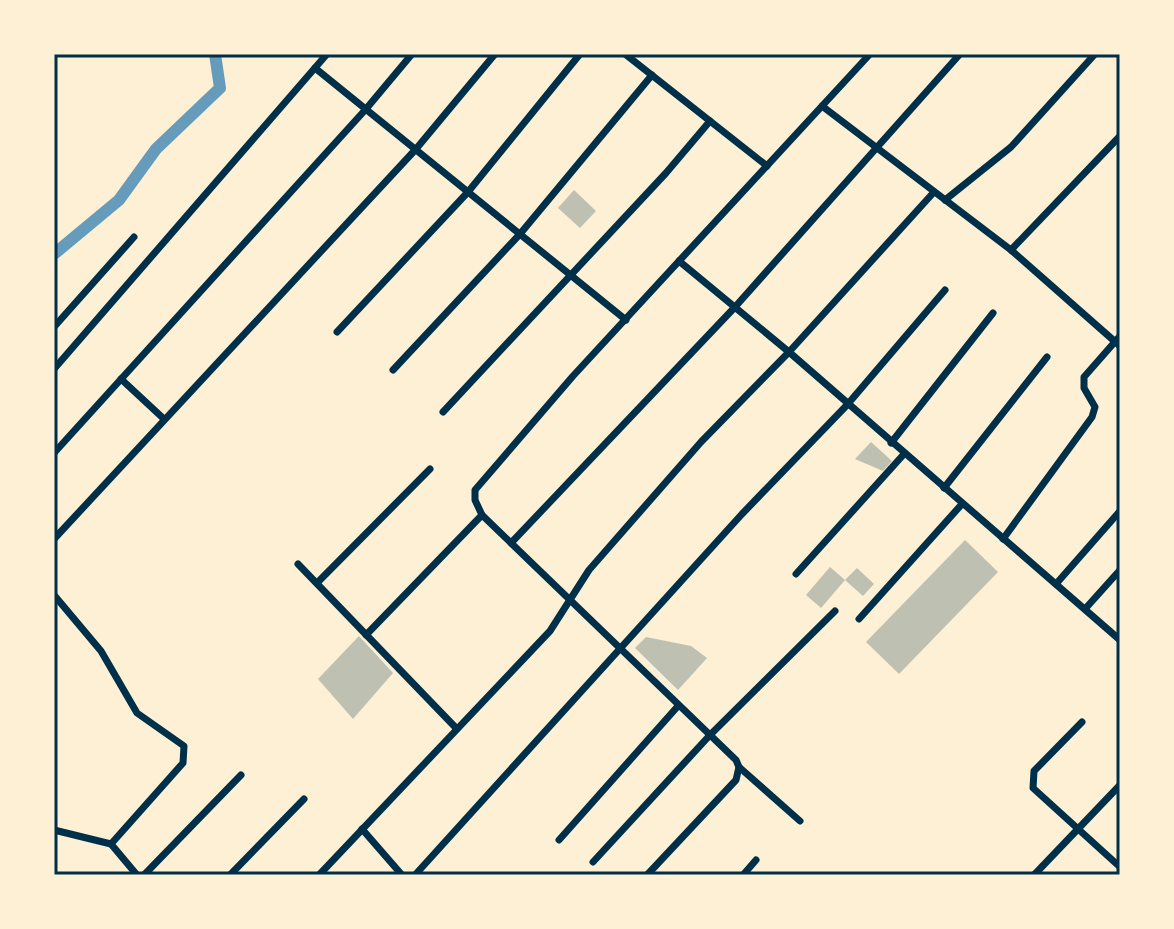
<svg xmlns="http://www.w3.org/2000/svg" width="1174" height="929" font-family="Barlow,sans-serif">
  <rect width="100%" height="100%" fill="#fdf0d5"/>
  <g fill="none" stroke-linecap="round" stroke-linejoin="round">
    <!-- canal -->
    <path stroke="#669bbc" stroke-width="12" d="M54,254l65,-54 37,-51 64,-61 -5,-34"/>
  </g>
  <!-- building -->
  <g fill="#bec0b2">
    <path d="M574,190l22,21 -16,17 -22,-20z"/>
    <path d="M871,442l21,19 -9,10 -28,-12z"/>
    <path d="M965,540l33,32 -99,102 -33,-32z"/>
    <path d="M830,567l15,13 -24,28 -15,-13z"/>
    <path d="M857,568l17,16 -11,12 -18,-16z"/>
    <path d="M359,636l34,37 -40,46 -35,-40z"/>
    <path d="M646,637l45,9 16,12 -29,32 -43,-42z"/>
  </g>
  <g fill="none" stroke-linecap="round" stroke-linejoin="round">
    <!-- minor -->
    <g stroke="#003049" stroke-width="7">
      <path d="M625,54l142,112"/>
      <path d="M315,68l311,252"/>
      <path d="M822,106l189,144 109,96"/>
      <path d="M945,200l66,-53 84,-93"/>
      <path d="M1011,250l109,-114"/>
      <path d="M679,261l110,91 145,-160"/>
      <path d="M54,327l80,-90"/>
      <path d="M337,332l131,-140 112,-138"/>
      <path d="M54,369l273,-315"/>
      <path d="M393,370l127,-136 132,-159"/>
      <path d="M121,379l43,40"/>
      <path d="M443,412l223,-239 44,-52"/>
      <path d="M891,443l102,-130"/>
      <path d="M54,453l312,-344 46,-55"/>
      <path d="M944,488l103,-131"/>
      <path d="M54,539l362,-390 79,-95"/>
      <path d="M1003,539l89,-122 3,-10 -11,-19v-11l36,-41"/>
      <path d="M511,543l224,-236 225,-253"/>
      <path d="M298,564l158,164"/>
      <path d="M796,574l108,-120"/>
      <path d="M317,583l113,-114"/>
      <path d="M1056,584l64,-73"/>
      <path d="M54,595l47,56 36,62 47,33 -1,17 -72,81 26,31"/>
      <path d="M1085,609l35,-39"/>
      <path d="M859,619l103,-115"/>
      <path d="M366,635l116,-120"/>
      <path d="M1082,722l-48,49 -1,17 87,79"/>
      <path d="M739,767l61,54"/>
      <path d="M362,829l40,46"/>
      <path d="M54,830l57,14"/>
      <path d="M559,840l119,-134"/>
      <path d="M593,862l117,-127 125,-124"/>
      <path d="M144,875l97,-100"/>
      <path d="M230,875l74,-76"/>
      <path d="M319,875l231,-244 39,-61 112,-128 88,-90 331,288"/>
      <path d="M415,875l327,-361 105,-109 98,-115"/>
      <path d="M647,875l89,-95 3,-13 -3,-7 -254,-245 -7,-15v-10l98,-114 297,-322"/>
      <path d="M743,875l13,-15"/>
      <path d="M1034,875l86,-90"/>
    </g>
  </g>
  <!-- border -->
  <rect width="1174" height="929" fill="none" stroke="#fdf0d5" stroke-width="112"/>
  <rect x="56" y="56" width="1062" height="817" fill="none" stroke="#003049" stroke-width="3"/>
</svg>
